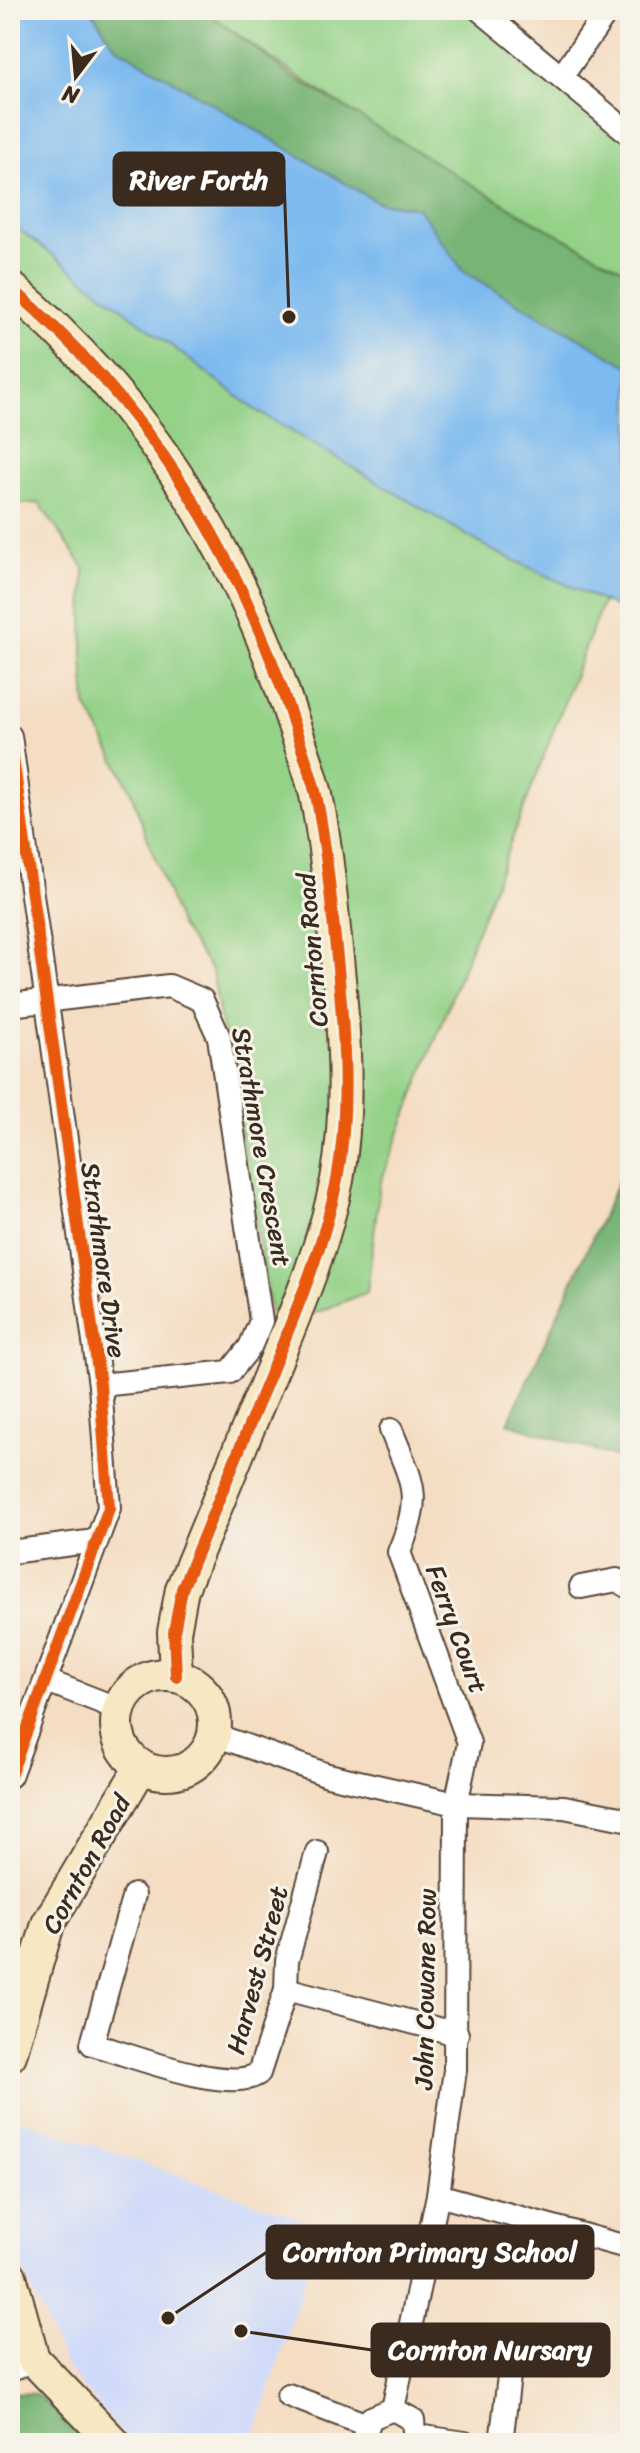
<svg xmlns="http://www.w3.org/2000/svg" width="640" height="2453" font-family="Sriracha,sans-serif">
  <rect width="100%" height="100%" fill="#f7f3e8"/>
  <filter id="ink" filterUnits="userSpaceOnUse"><feTurbulence type="fractalNoise" baseFrequency=".0125" numOctaves="2"/><feDisplacementMap in="SourceGraphic" scale="16" xChannelSelector="R" yChannelSelector="G"/><feConvolveMatrix kernelMatrix="1 2 1 2 8 2 1 2 1" color-interpolation-filters="sRGB"/></filter>
  <filter id="wash" filterUnits="userSpaceOnUse"><feTurbulence type="fractalNoise" baseFrequency=".006" numOctaves="4" result="noise"/><feDisplacementMap in="SourceGraphic" scale="32" xChannelSelector="R" yChannelSelector="G"/><feGaussianBlur stdDeviation="1.8" result="paint"/><feColorMatrix in="noise" values="0 0 0 0 0 0 0 0 0 0 0 0 0 0 0 0 0 1.4 0 .05"/><feComposite in="paint" operator="in"/></filter>
  <g filter="url(#wash)">
    <rect width="100%" height="100%" fill="#f4ddc2"/>
    <!-- built -->
    <path fill="#cfdafa" d="M16,2118l306,108 -70,217h-123l-63,-76 -43,-97 -13,-84z"/>
    <!-- green -->
    <g fill="#94d288" stroke="#687e53" stroke-width="2">
      <path d="M204,10h267l159,133v130c-148,-78 -292,-163 -426,-263z"/>
      <path d="M10,221l244,188 238,141 111,51 -223,583 -13,108 -93,38 -62,-359 -32,-45 -52,-141 -42,-80 -3,-47 1,-90 -45,-65 -29,2z"/>
    </g>
    <!-- forest -->
    <g fill="#77b474" stroke="#596f49" stroke-width="2">
      <path d="M91,10h113l88,66 244,147 94,50v94l-166,-95 -46,-64 -41,-6 -262,-156z"/>
      <path d="M623,1171l7,2v289l-122,-39z"/>
      <path d="M10,2393l26,1 40,36 1,13h-55l-12,-6z"/>
    </g>
    <!-- water -->
    <path fill="#7cbaef" stroke="#5c7286" stroke-width="2" d="M10,10h81l24,36 262,156 41,6 46,64 166,95v247l-138,-64 -238,-141 -242,-185z"/>
  </g>
  <g filter="url(#ink)">
    <g fill="none" stroke-linecap="round" stroke-linejoin="round">
      <!-- minor casing -->
      <g stroke="#574537" stroke-width="26">
        <g id="minor">
          <path d="M480,10l150,124"/>
          <path d="M562,76l46,-66"/>
          <path d="M10,736l90,649 9,123 -99,268"/>
          <path d="M10,1005l159,-19 33,14 17,37 42,284 -11,26 -20,25 -130,13"/>
          <path d="M391,1430c22,55 32,65 8,122l70,191 -13,61 -1,266 -17,125 -45,214"/>
          <path d="M10,1552l85,-11"/>
          <path d="M581,1587l36,-7 13,8"/>
          <path d="M47,1681l72,28"/>
          <path d="M215,1735l113,40 128,29 108,3 66,13"/>
          <path d="M134,1895l-42,149c35,10 140,51 167,29l27,-84 1,-28 30,-109"/>
          <path d="M286,1989l171,45"/>
          <path d="M438,2195l192,53"/>
          <path d="M10,2371l23,-12"/>
          <path d="M288,2395l79,30"/>
          <path d="M417,2436l48,7"/>
          <path d="M367,2443l-2,-10 6,-15 22,-9 20,11 2,23"/>
          <path d="M501,2443l11,-92"/>
        </g>
      </g>
      <!-- secondary casing -->
      <g stroke="#574537" stroke-width="36">
        <g id="secondary">
          <path d="M10,287c135,114 229,265 282,432 8,25 18,50 24,76 11,54 15,108 21,163 7,71 13,151 0,222 -13,66 -40,129 -65,190 -30,73 -60,146 -90,219l-8,43 2,44"/>
          <circle cx="166" cy="1724" r="49"/>
          <path d="M10,2055l38,-131 93,-157"/>
          <path d="M10,2276l23,83 81,84"/>
        </g>
      </g>
      <!-- minor -->
      <use href="#minor" stroke="#fff" stroke-width="22"/>
      <!-- secondary -->
      <use href="#secondary" stroke="#f7e8c3" stroke-width="32"/>
      <!-- cycleway casing -->
      <g stroke="#f7f3e8" stroke-width="17">
        <g id="cycleway">
          <path d="M10,287c135,114 229,265 282,432 8,25 18,50 24,76 11,54 15,108 21,163 7,71 13,151 0,222 -13,66 -40,129 -65,190 -30,73 -60,146 -90,219l-8,43 2,44"/>
          <path d="M10,736l90,649 9,123 -99,268"/>
        </g>
      </g>
      <!-- cycleway -->
      <use href="#cycleway" stroke="#e8590c" stroke-width="12"/>
    </g>
  </g>
  <g text-anchor="middle" dominant-baseline="central" stroke-width="6" stroke-linejoin="round" paint-order="stroke">
    <!-- street labels -->
    <g font-size="26" fill="#3b2a1e" stroke="#f7f3e8">
      <text transform="translate(312 950) rotate(-95)">Cornton Road</text>
      <text transform="translate(262 1147) rotate(80)">Strathmore Crescent</text>
      <text transform="translate(104 1260) rotate(82)">Strathmore Drive</text>
      <text transform="translate(457 1629) rotate(70)">Ferry Court</text>
      <text transform="translate(86 1864) rotate(-61)">Cornton Road</text>
      <text transform="translate(257 1970) rotate(-75)">Harvest Street</text>
      <text transform="translate(425 1989) rotate(-89)">John Cowane Row</text>
    </g>
  </g>
  <!-- callouts -->
  <path fill="none" stroke="#3b2a1e" stroke-width="3" d="M289 317L284 179M168 2318L267 2252M241 2331L372 2350"/>
  <g fill="#3b2a1e" stroke="#f7f3e8" stroke-width="3">
    <circle cx="289" cy="317" r="8"/>
    <circle cx="168" cy="2318" r="8"/>
    <circle cx="241" cy="2331" r="8"/>
  </g>
  <g fill="#3b2a1e" stroke="#3b2a1e" stroke-width="3">
    <rect x="114" y="153" width="170" height="52" rx="8"/>
    <rect x="267" y="2226" width="326" height="52" rx="8"/>
    <rect x="372" y="2324" width="237" height="52" rx="8"/>
  </g>
  <g font-size="28" text-anchor="middle" font-weight="bold" fill="#fff">
    <text x="199" y="189">River Forth</text>
    <text x="430" y="2261">Cornton Primary School</text>
    <text x="490" y="2359">Cornton Nursary</text>
  </g>
  <!-- margin -->
  <rect width="640" height="2453" fill="none" stroke="#f7f3e8" stroke-width="40"/>
  <!-- north arrow -->
  <g transform="translate(76 76) rotate(196)" stroke="#f7f3e8" stroke-width="6" paint-order="stroke">
  <path d="M0-6L14 30L0 20L-14 30Z" fill="#3b2a1e"/>
  <text y="-12" font-size="22" font-weight="bold" text-anchor="middle" fill="#3b2a1e">N</text>
  </g>
</svg>
